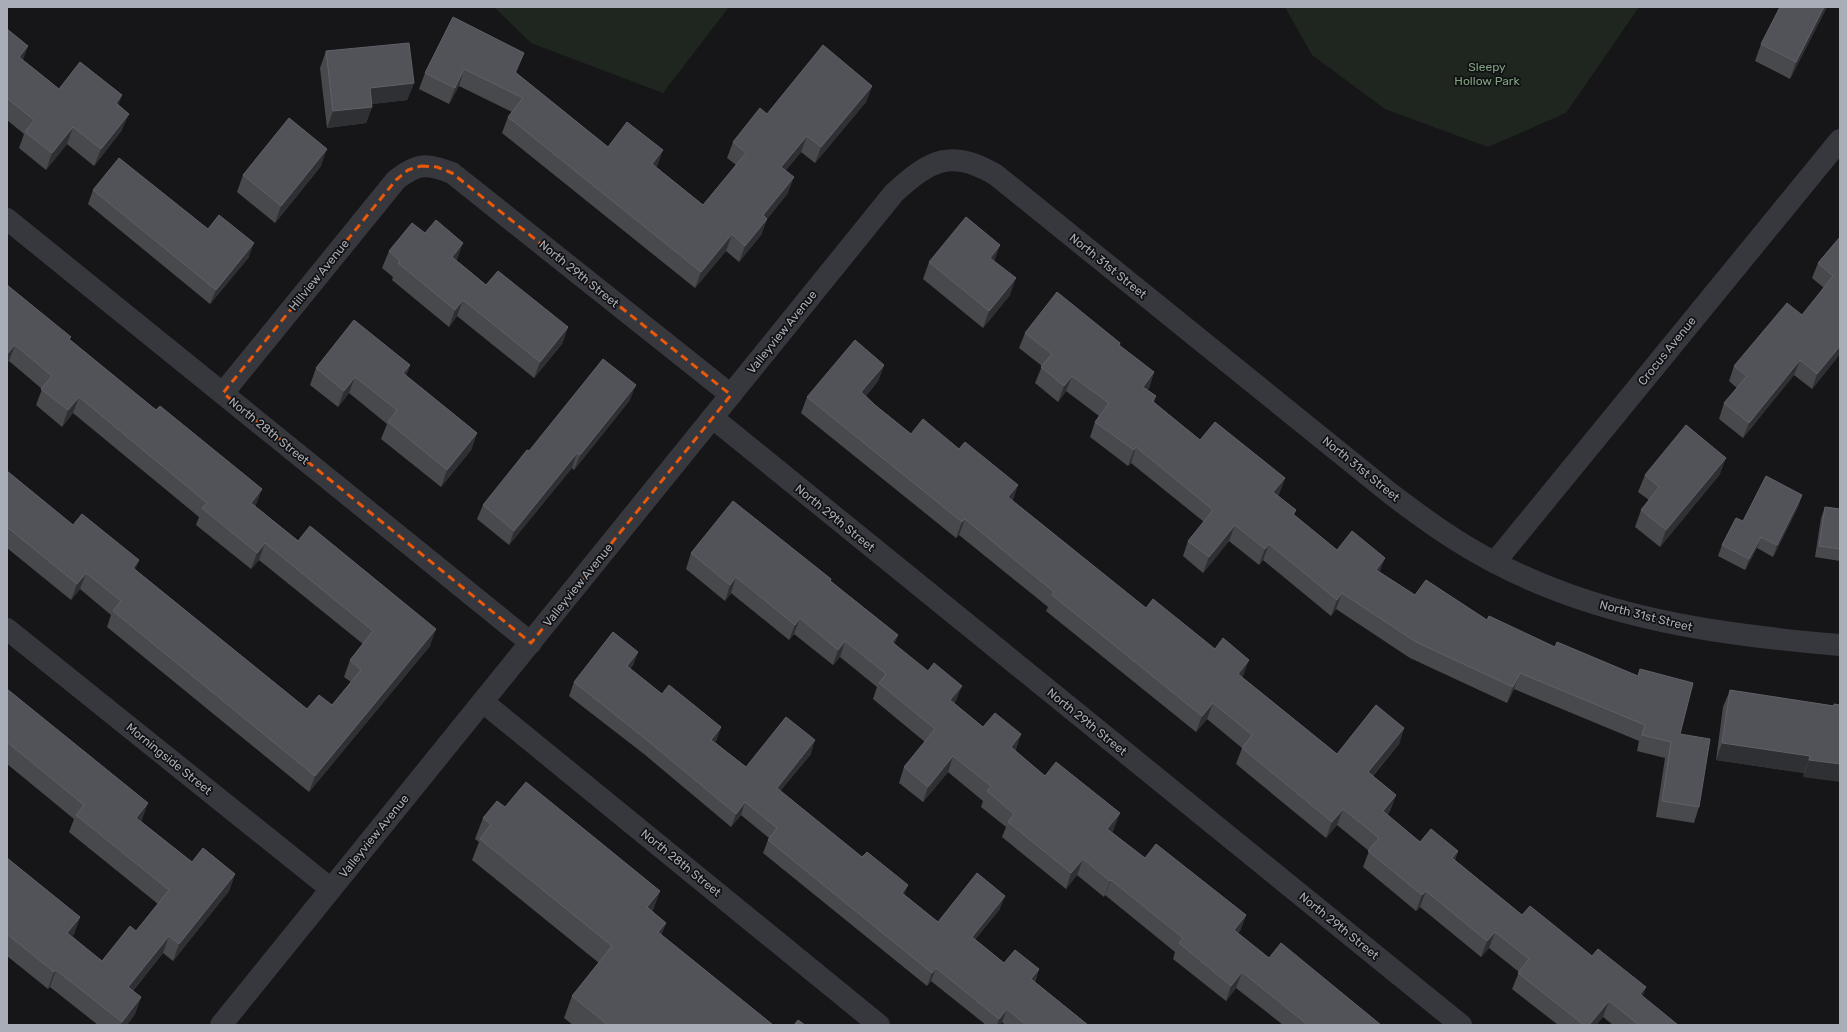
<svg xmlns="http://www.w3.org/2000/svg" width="1847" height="1032" font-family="Rubik,sans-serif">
  <rect width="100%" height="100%" fill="#161618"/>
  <!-- green -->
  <g fill="#1e261f">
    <path d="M494,7h235l-66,86 -132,-50z"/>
    <path d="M1285,7h354l-73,106 -78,34 -103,-38 -73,-54z"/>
  </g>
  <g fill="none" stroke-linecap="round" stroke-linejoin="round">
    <!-- minor -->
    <g stroke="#37383d" stroke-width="22">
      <path d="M7,219l524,424"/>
      <path d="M223,393l173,-213c21,-17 31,-17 56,-7l279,222"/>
      <path d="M713,418l748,607"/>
      <path d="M1495,562l345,-422"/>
      <path d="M7,629l324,260"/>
      <path d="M483,702l396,323"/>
      <path d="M221,1025l673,-832c36,-33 57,-45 102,-18l395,319c33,25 66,49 103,68 108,57 227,73 346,83"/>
    </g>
  </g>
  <!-- wall -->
  <g fill="#47494d">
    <path d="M1827,7l-37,72 -35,-18 6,-17z"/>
    <path d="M7,29l16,31 36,29 59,17 4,24 -28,36 -27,-22 -21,26 -27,-22 5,-14 -17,-14z"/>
    <path d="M326,51l88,32 -7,17 -36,4 1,3 -6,16 -39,5 -7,-60z"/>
    <path d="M524,53l-8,20 92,74 49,20h-1l47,38 33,-40 -9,-7 6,-16 34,-28 105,-28 -6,16 -51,61 -14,-11 -15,18 2,23 -21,26 -6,16 -22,27 -13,-11 -31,37 -193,-155 6,-16 4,-5 -53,-26 -10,18 -30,-15 6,-16z"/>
    <path d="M321,166l-46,57 -38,-31 6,-17z"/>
    <path d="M93,190l156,67 -39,47 -122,-100z"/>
    <path d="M1840,237v117l-28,35 -18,-14 -51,63 -24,-19 5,-16 13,-15 -8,-7 5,-15 68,-51 22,-27 -12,-10 6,-15z"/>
    <path d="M1000,245l-6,16 16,34 -27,33 -60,-49 6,-17z"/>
    <path d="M389,251l68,9h-1l30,25 82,42 -6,17 -28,34 -77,-62 -8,11 -57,-47 1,-3 -11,-9z"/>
    <path d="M7,285l249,220 -1,1 175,140 -121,146 -202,-165 4,-12 -31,-26 -9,11 -64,-52v-77l66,54 63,45 171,139 25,-4 19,-23 -7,-5 6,-17 13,-16 -104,-84 -8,9 -55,-44 3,-8 -126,-104 -11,14 -26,-22 6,-16 -33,-28z"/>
    <path d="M1025,333l95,10 -1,3 35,26 -5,16 -2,2 9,6 -2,6 46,38 85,38 -6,16 -1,2 18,14 -2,5 43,35 43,22 35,23 72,25 68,27 83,29 2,-7 40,65 19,73 -5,16 -38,-6 9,-59 -28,-7 2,-10 -125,-52 -7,14 -97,-45 -74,-49 -5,7 -68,-56 -4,5 -30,-24 -26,32 -20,-17 5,-15 16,-19 -73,-59 -3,3 -38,-29 5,-15 4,-6 -33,-25 -8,11 -23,-19 7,-17 -23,-18z"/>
    <path d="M410,365l-4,11 71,57 -6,17 -30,37 -60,-48 6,-15 -38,-31 -11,14 -28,-22 6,-17z"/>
    <path d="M884,365l-6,16 -12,15 9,9 36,29 101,67 134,107 97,68 -1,1 95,77 67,-26 -5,16 -26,32 23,19 -6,16 -3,4 33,27 38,9 -3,9 67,55 124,72 -4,9 36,29h-65l-10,-8 -7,8h-38l-46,-36 7,-17 -30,-24 -8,9 -61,-50 -4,4 -53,-44 6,-16 -32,-26 -11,13 -90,-74 6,-16 -35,-29 -11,13 -150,-121 2,-4 -89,-72 -3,3 -155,-125 6,-16z"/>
    <path d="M630,400l-56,70 -2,-2 -63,77 -32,-26 6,-14 46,-54z"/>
    <path d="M1720,474l-60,73 -25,-20 6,-17 8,-10 -11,-8 7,-17z"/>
    <path d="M1802,495l-4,12 -25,50 -16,-9 -12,22 -27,-14 4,-11 21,-24z"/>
    <path d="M1825,507l15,2v52l-25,-4 6,-39z"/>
    <path d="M691,553l140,26v2l67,54 -4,9 62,57 -2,2 29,24 38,7 -6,17 30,25 69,53 -2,3 33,26 101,57 -6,16 -2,2 31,25 112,67h-98l-47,-37 -10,13 -53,-42 2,-7 -70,-57 -1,2 -27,-22 -11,14 -64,-52 4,-10 -25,-20 2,-6 -35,-29 -25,30 -24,-19 5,-16 21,-25 -52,-43 4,-12 -37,-30 -7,8 -39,-31 -5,6 -58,-47 -6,8 -39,-32z"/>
    <path d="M638,652l-5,13 -3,4 32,25 59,33 -5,14 -1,1 31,25 65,-13 -31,37 124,104 34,27 62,-13 -25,30 29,24 35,6 -4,13 53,43h-83l-3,-3 -2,3h-14l-55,-44 -4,5 -164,-133 5,-13 1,-2 -28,-23 -10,12 -87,-73 -75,-58 5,-14z"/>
    <path d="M7,689l135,131 -1,1 51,41 43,12 -6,17 -56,70 -10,-8 -30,38 8,6 -6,17 -8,11h-29l-48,-38 -2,2 -41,-33v-98l73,59 -6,17 -2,2 30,25 34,-30 22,-27 -89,-72 5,-13 -67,-55z"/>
    <path d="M1730,690l104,16 6,-1 -37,72 1,-4 -88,-13 7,-53z"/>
    <path d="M505,807l155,84 -8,21 14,11 -5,12 112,90h-200l-9,-7 8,-22 27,-33 -127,-103 7,-18 -4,-3 8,-21z"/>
  </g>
  <!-- shaded-wall -->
  <g fill="#2f3033">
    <path d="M1824,7h3l-37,72 6,-17z"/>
    <path d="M28,46l-6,17 -3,-6z"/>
    <path d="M524,53l-6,16 -9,19 6,-16z"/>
    <path d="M464,69l-5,17 -10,18 6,-16z"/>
    <path d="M414,83l-7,17 -43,5 6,-17z"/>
    <path d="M872,86l-6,16 -51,61 6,-16z"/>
    <path d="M122,95l-6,17v-9z"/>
    <path d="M372,107l-6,16 -39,5 6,-17z"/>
    <path d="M129,114l-7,16 -28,36 7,-17z"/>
    <path d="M73,127l-6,17 -21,26 6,-17z"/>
    <path d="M807,136l-6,16 -26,31 6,-16z"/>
    <path d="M327,149l-6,17 -46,57 6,-17z"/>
    <path d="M663,150l-6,17 -11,13 6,-16z"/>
    <path d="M794,177l-6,16 -30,37 9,-11 -6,16 -22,27 6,-16 18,-31z"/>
    <path d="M732,234l-6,17 -31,37 6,-16z"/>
    <path d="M254,243l-5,14 -39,47 6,-14z"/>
    <path d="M463,243l-6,17 -11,13 6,-16z"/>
    <path d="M1000,245l-6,17 -4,-4z"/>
    <path d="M1016,278l-6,17 -27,33 6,-17z"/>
    <path d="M463,300l-6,16 -8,11 6,-17z"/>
    <path d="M568,327l-6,17 -28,34 6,-16z"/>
    <path d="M15,345l-6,16 -2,2v-9z"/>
    <path d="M1840,346v8l-28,35 5,-15z"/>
    <path d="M1800,360l-6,15 -51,63 6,-15z"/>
    <path d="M410,365l-6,17 -1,-9z"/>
    <path d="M884,365l-6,16 -23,28 6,-17z"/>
    <path d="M1154,372l-5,16 -11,15 5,-16z"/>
    <path d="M1072,376l-6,15 -8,11 6,-16z"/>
    <path d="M355,377l-6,16 -11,14 6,-16z"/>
    <path d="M636,385l-6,15 -56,70 6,-15z"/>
    <path d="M79,397l-6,16 -11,14 6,-17z"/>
    <path d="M477,433l-6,17 -30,37 6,-17z"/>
    <path d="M1136,447l-5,16 -3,3 6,-16z"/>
    <path d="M577,453l-5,15 -63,77 5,-14z"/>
    <path d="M1726,458l-6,16 -60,73 6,-17z"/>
    <path d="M1285,478l-6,16 -11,14 5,-16z"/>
    <path d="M1018,485l-5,16 -5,-4z"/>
    <path d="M262,489l-6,16 -11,14 6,-16z"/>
    <path d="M1802,495l-4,12 -25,50 4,-12z"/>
    <path d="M965,519l-6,16 -3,3 6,-16z"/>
    <path d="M1235,525l-6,16 -26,32 6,-16z"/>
    <path d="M1761,537l-4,11 -12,22 4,-11z"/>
    <path d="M265,543l-6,17 -8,9 6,-16z"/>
    <path d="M1269,544l-6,16 -4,5 6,-16z"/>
    <path d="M1385,558l-6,16 -3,-4z"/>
    <path d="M139,560l-6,16v-8z"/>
    <path d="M86,573l-6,16 -9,11 6,-16z"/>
    <path d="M736,577l-5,16 -6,8 5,-16z"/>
    <path d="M1342,593l-6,16 -5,7 6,-16z"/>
    <path d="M800,618l-6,16 -5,6 6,-15z"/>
    <path d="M436,629l-6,17 -121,146 6,-16z"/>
    <path d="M898,635l-6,16v-9z"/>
    <path d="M845,641l-5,16 -7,8 5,-15z"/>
    <path d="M638,652l-5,13 -11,14 5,-13z"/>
    <path d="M1249,660l-6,16 -11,14 6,-16z"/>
    <path d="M1520,673l-6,16 -7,14 6,-16z"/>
    <path d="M962,686l-6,15 -12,14 6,-15z"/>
    <path d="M1213,703l-6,16 -11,13 6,-16z"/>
    <path d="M721,727l-5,14 -9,12 4,-13z"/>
    <path d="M1404,728l-5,16 -37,44 6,-16z"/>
    <path d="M1021,734l-5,16 -11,13 6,-16z"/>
    <path d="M815,740l-4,14 -39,47 5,-13z"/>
    <path d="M1722,743l88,13 -6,17 -88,-13z"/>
    <path d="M953,756l-5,16 -25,30 5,-15z"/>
    <path d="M1809,760l31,4v18l-37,-5z"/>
    <path d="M1396,795l-6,16 -13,16 6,-16z"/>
    <path d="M745,802l-4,13 -10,12 5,-13z"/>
    <path d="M148,803l-6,17 -12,14 6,-16z"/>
    <path d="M1343,809l-6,16 -11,13 6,-16z"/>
    <path d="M1120,813l-6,16 -12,15 5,-15z"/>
    <path d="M1458,851l-6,16v-9z"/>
    <path d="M1083,859l-6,16 -11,14 5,-16z"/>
    <path d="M235,874l-6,17 -56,70 6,-17z"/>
    <path d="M1111,880l-6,15 -1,2 6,-16z"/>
    <path d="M908,885l-5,13 -1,-5z"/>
    <path d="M660,891l-8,22 -5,-6z"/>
    <path d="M1426,891l-6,16 -4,4 6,-16z"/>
    <path d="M1005,896l-5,13 -33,41 5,-13z"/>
    <path d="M1246,915l-6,16 -12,15 6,-16z"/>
    <path d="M80,917l-6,17 -13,15 6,-16z"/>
    <path d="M666,923l-8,21v-12z"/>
    <path d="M1495,932l-6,16 -8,9 6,-16z"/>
    <path d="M169,936l-6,17 -41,51 6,-17z"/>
    <path d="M936,968l-5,13 -4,5 5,-13z"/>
    <path d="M1039,969l-5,13 -3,-3z"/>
    <path d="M56,970l-6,17 -2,2 6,-17z"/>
    <path d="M1242,972l-6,16 -10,13 5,-15z"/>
    <path d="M1646,987l-6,17v-10z"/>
    <path d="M141,997l-6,17 -8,11h-6l1,-3z"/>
    <path d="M1609,1001l-6,16 -7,8h-7z"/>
    <path d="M1007,1009l-5,13 -2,3h-3l2,-6z"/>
  </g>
  <!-- building -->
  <g fill="#525359" stroke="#5f6168">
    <path d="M1780,7h44l-28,55 -35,-18z"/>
    <path d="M453,17l71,36 -9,19 93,75 19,-25 36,28 -11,14 51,41 43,-52 -13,-11 27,-34 7,6 56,-69 49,41 -51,61 -14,-11 -26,31 13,10 -31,38 4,4 -22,27 -13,-12 -31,38 -193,-155 15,-19 -59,-29 -9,19 -30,-15z"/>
    <path d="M7,29l21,17 -9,11 40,32 21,-27 42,33 -6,8 13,11 -28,35 -28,-22 -21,26 -27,-21 9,-12 -27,-22z"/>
    <path d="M409,43l5,40 -44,5 2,19 -39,4 -7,-60z"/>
    <path d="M289,118l38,31 -46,57 -38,-31z"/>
    <path d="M119,158l89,71 11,-14 35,28 -38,47 -123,-100z"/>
    <path d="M966,217l34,28 -10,13 26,20 -27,33 -60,-49z"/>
    <path d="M436,220l27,23 -11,14 34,28 12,-14 70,56 -28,35 -77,-62 -8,10 -57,-47 2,-2 -11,-10 23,-28 13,10z"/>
    <path d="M1840,237v109l-23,28 -17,-14 -51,63 -25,-20 23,-27 -13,-10 53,-63 15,12 31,-39 -15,-13z"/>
    <path d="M7,285l64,52 -2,2 87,71 4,-4 102,83 -11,14 47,38 12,-15 126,103 -121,147 -202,-165 8,-10 -35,-28 -9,11 -70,-57v-56l66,54 9,-11 57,46 -6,8 174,141 12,-14 13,10 29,-35 -11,-10 23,-29 -108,-88 -8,10 -55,-45 5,-5 -128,-106 -11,13 -27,-21 11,-13 -37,-31 -8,9z"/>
    <path d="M1057,292l63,51 -1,2 35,27 -11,15 13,9 -4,5 48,39 15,-18 70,56 -12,14 23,18 -3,4 44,36 15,-19 33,27 -9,12 39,25 11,-15 61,40 2,-4 66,31 2,-5 81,34 2,-7 53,14 -13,51 30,5 -11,68 -37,-6 9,-59 -29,-7 3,-10 -125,-52 -7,14 -97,-45 -74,-49 -5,7 -68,-56 -4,5 -30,-24 -26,32 -21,-16 25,-31 -77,-63 -2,3 -39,-28 14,-19 -37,-27 -8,10 -23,-19 11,-13 -27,-21z"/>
    <path d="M354,320l56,45 -7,8 74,60 -30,37 -59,-48 9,-12 -42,-33 -11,14 -28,-23z"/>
    <path d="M855,340l29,25 -23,27 14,13 36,29 12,-15 36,30 6,-7 53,43 -10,12 138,111 7,-9 62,50 8,-11 26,22 -11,14 99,80 39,-49 28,23 -36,44 28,23 -13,16 37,31 11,-13 27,22 -6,7 70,57 8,-9 62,50 6,-7 48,38 -6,7 38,31h-39l-30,-24 -20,24h-5l-66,-52 11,-14 -34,-27 -8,9 -61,-50 -4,4 -54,-44 11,-13 -36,-29 -11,13 -90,-74 10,-13 -39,-32 -11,13 -150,-121 2,-3 -89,-73 -3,3 -155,-125z"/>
    <path d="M603,359l33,26 -56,70 -3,-2 -63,78 -31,-26 44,-55 2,1z"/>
    <path d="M1686,425l40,33 -60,72 -25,-20 18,-23 -14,-12z"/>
    <path d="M1766,476l36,19 -25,50 -16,-8 -12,22 -27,-14 14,-27 7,3z"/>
    <path d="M733,501l98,78 -1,2 68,54 -6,7 36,29 6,-8 28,23 -12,14 33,27 12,-14 26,21 -10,13 34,29 11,-14 64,51 -13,16 38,29 11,-14 90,71 -12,15 35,28 12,-15 100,82h-73l-66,-53 -11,14 -52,-43 4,-5 -72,-58 -1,1 -27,-22 -12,14 -63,-51 6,-8 -27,-23 4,-5 -38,-30 -25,31 -24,-20 31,-38 -56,-46 7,-9 -41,-33 -7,9 -38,-32 -5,7 -59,-48 -6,8 -39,-32z"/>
    <path d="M1825,507l15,2v40l-21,-3z"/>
    <path d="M613,632l25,20 -11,14 35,28 7,-9 52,42 -10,13 35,27 40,-50 29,23 -38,48 85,69 5,-5 41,33 -6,8 36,29 39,-49 28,23 -33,41 32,26 11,-13 24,19 -8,10 57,46h-62l-19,-16 -8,10 -63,-51 -4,5 -164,-133 9,-12 -32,-26 -9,12 -88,-73 -74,-59z"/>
    <path d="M7,689l141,114 -12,15 56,44 11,-14 32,26 -56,70 -10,-8 -41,51 13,10 -19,25 -66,-52 -2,2 -47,-38v-76l73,59 -13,16 35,28 28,-35 6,5 33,-41 -93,-75 8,-10 -77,-63z"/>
    <path d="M1730,690l104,16v-2l6,1v59l-31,-4 1,-4 -88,-13z"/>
    <path d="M526,782l134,109 -13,16 19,16 -8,9 115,93h-165l-36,-29 40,-50 -132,-107 11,-15 -8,-6 14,-17 8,6z"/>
    <path d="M798,1020l7,5h-11z"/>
  </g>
  <!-- marked area -->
  <path fill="none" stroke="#e8590c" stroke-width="3" stroke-dasharray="8 5" stroke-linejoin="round" d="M421,166l16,1 15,6 279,222 -200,248 -308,-250 173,-213 12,-10z"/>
  <g text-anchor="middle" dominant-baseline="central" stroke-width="3.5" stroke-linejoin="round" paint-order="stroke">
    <!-- park labels -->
    <g font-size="12" fill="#7fa381" stroke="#111113">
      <text x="1487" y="67">Sleepy<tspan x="1487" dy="14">Hollow Park</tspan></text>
    </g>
    <!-- street labels -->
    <g font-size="12" fill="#a8adb8" stroke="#111113">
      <text transform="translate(1108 266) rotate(39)">North 31st Street</text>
      <text transform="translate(579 274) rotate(39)">North 29th Street</text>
      <text transform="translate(319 275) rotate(-51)">Hillview Avenue</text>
      <text transform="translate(782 332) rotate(-51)">Valleyview Avenue</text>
      <text transform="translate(1667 351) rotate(-51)">Crocus Avenue</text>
      <text transform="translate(269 431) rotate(39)">North 28th Street</text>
      <text transform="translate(1361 469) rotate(39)">North 31st Street</text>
      <text transform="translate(835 518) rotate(39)">North 29th Street</text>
      <text transform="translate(578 585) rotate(-51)">Valleyview Avenue</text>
      <text transform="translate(1646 616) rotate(14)">North 31st Street</text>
      <text transform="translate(1087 722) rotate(39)">North 29th Street</text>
      <text transform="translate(169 759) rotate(39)">Morningside Street</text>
      <text transform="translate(374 836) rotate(-51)">Valleyview Avenue</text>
      <text transform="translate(681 863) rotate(39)">North 28th Street</text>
      <text transform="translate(1339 926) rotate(39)">North 29th Street</text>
    </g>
  </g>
  <!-- border -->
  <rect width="1847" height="1032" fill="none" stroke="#a8adb8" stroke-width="16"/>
</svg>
